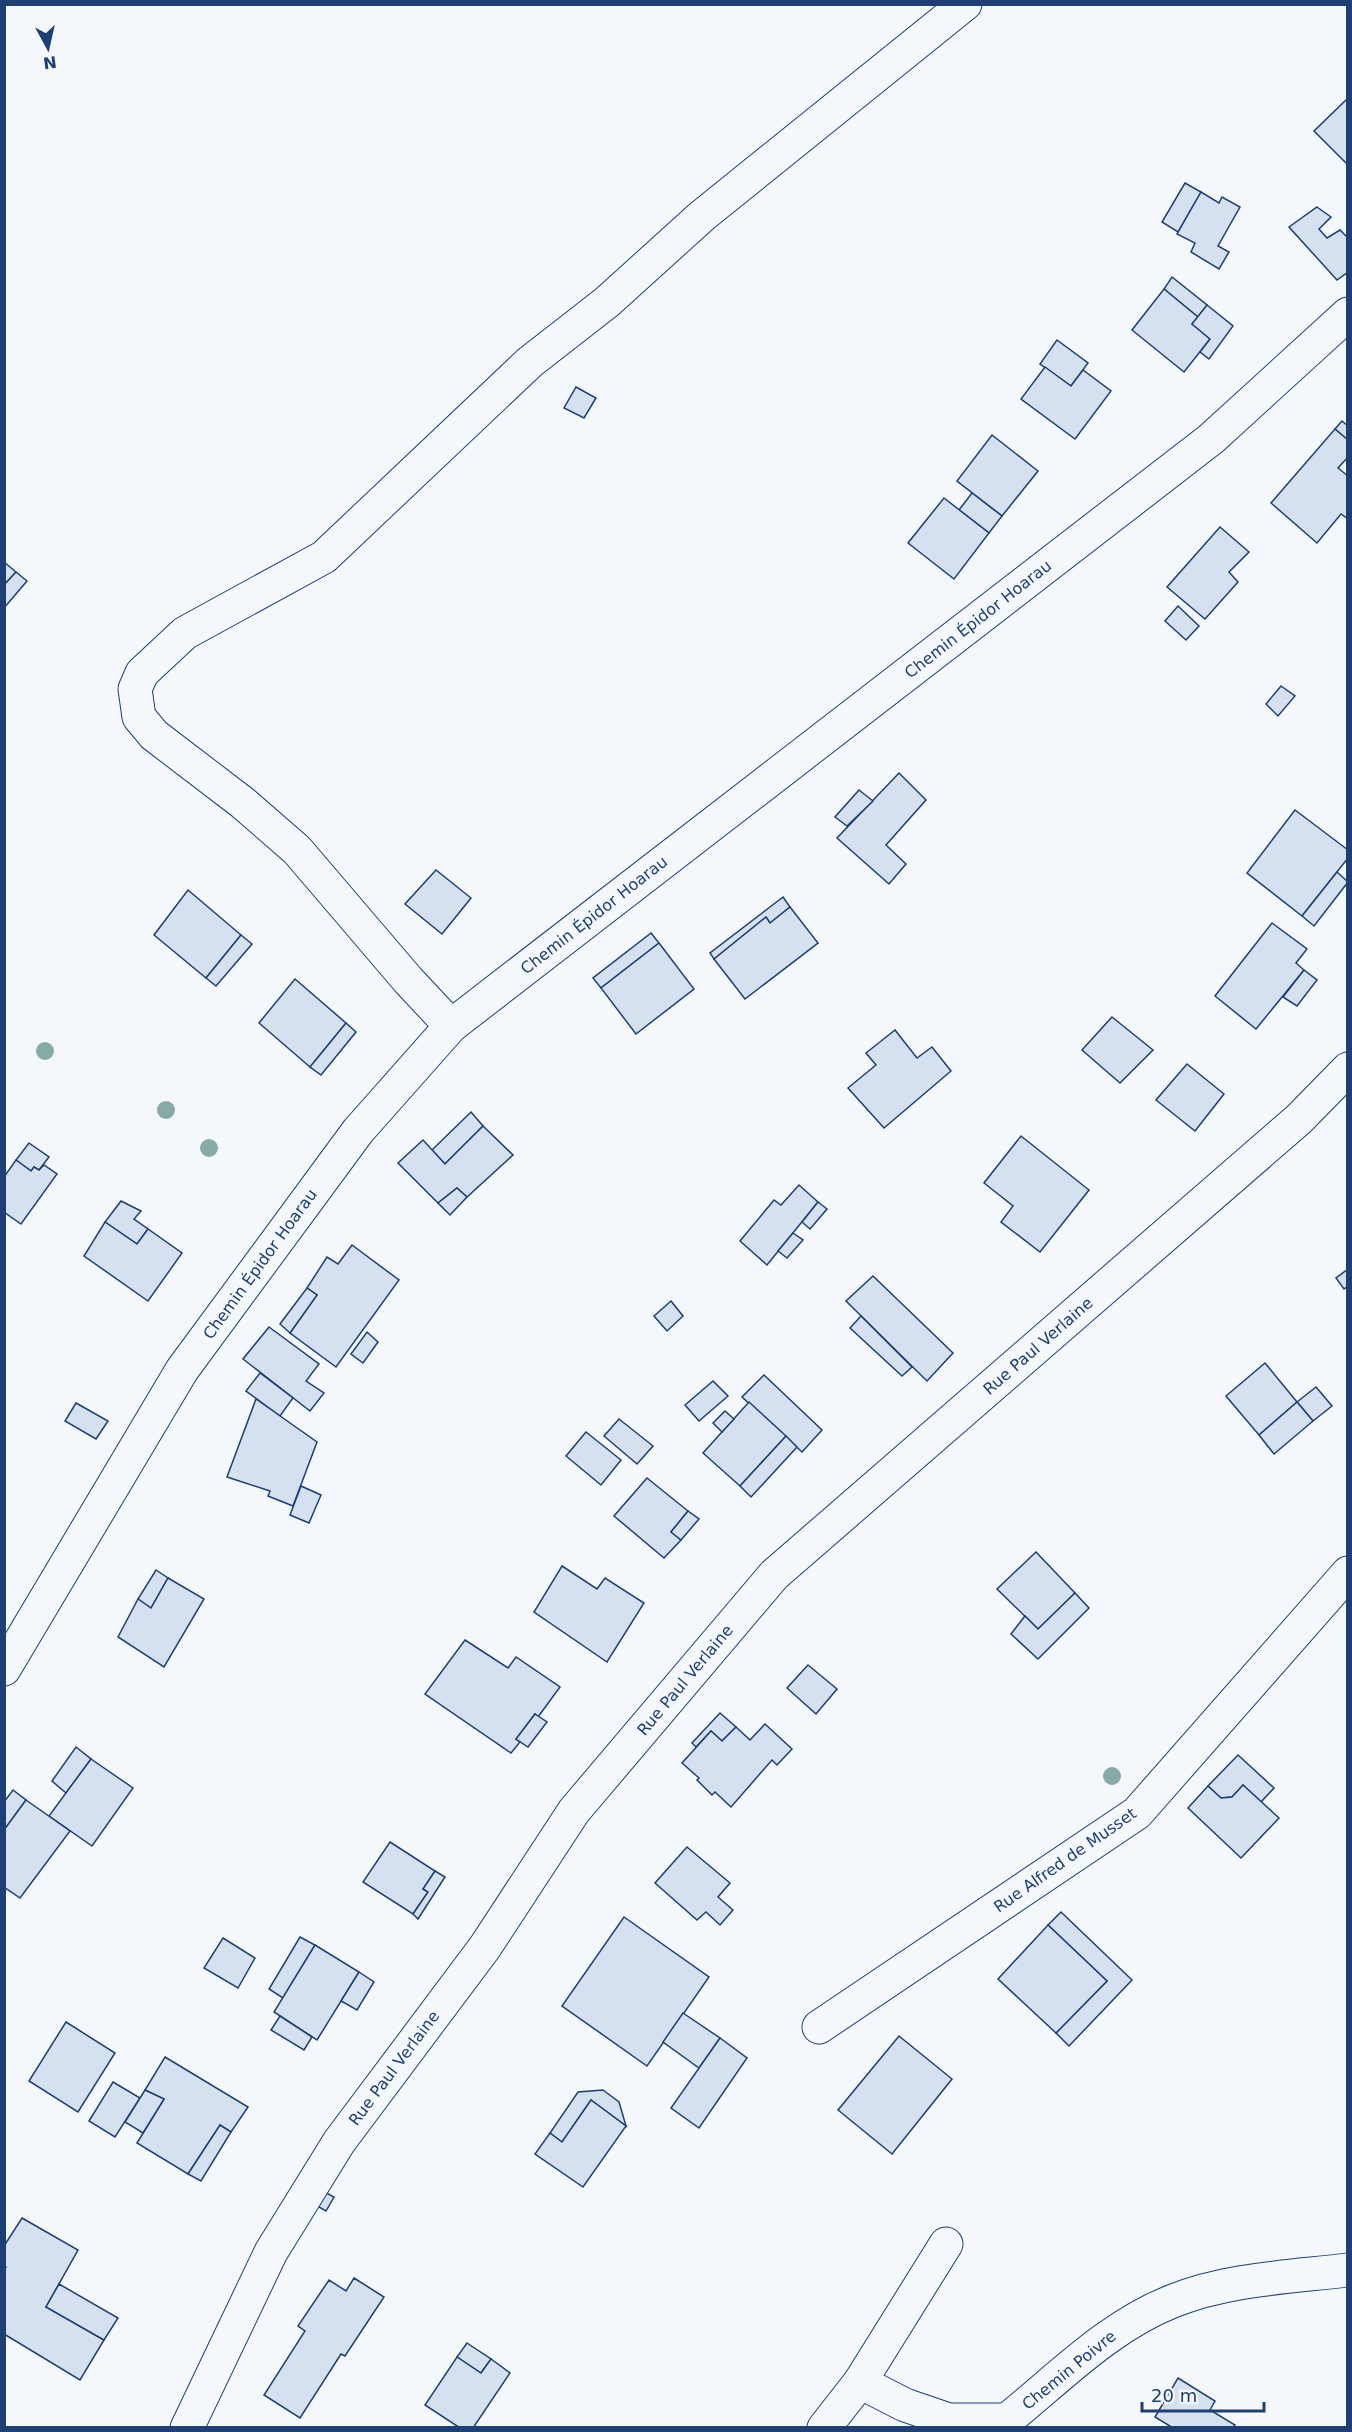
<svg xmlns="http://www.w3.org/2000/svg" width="1352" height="2432" font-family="'DejaVu Sans',sans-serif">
  <rect width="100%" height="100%" fill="#f4f7fb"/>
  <!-- building -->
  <g fill="#d5e0f0" stroke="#1d3f73" stroke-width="1.5">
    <path d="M1347,99h1v66l-34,-34z"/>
    <path d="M1185,183l16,9 -23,40 -16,-10z"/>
    <path d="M1201,192l18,11 3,-6 18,10 -22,39 11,6 -10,17 -28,-17 4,-9 -18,-9z"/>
    <path d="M1317,207l14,10 -12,12 8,9 13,-8 8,8v34l-11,8 -48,-53z"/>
    <path d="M1172,277l35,28 -9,12 -34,-28z"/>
    <path d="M1164,289l34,28 -6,7 18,15 -26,33 -52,-42z"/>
    <path d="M1207,305l26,21 -24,33 -9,-7 10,-13 -18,-15z"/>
    <path d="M1057,340l31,23 -17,23 -31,-22z"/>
    <path d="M1045,367l26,19 12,-16 28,21 -36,48 -54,-40z"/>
    <path d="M576,387l20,11 -12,20 -20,-10z"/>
    <path d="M1342,421l6,5v14l-13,-11z"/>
    <path d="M1335,429l13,11v17l-10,11 10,8v43l-7,-5 -24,29 -46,-40z"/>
    <path d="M992,435l46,36 -36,45 -45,-35z"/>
    <path d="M972,493l30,23 -13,17 -30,-23z"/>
    <path d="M944,498l45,35 -35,46 -46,-36z"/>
    <path d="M1220,527l29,25 -20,20 9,10 -33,37 -38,-32z"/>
    <path d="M4,562l12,10 -12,13z"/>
    <path d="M16,572l11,9 -23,27v-23z"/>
    <path d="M1178,606l21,20 -13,14 -21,-19z"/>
    <path d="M1281,686l14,10 -17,20 -12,-12z"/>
    <path d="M899,773l27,27 -40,45 20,19 -17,20 -52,-46z"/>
    <path d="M859,790l14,11 -26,25 -12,-9z"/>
    <path d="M1295,810l53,40v8l-46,58 -55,-43z"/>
    <path d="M436,870l35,28 -29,36 -37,-30z"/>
    <path d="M1337,872l11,10 -34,44 -12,-10z"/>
    <path d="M188,890l53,45 -35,43 -52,-43z"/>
    <path d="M783,897l7,10 -20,16 -4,-6 -52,42 -4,-6z"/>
    <path d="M790,907l28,36 -73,56 -31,-40 52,-42 4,6z"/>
    <path d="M1272,923l35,26 -11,14 8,7 -48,59 -41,-33z"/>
    <path d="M651,933l8,10 -58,45 -8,-10z"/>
    <path d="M241,935l11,9 -36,42 -10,-8z"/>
    <path d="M659,943l35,46 -58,45 -35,-46z"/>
    <path d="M1304,970l13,10 -20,26 -14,-9z"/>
    <path d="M295,979l51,44 -36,44 -51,-44z"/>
    <path d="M1112,1017l41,33 -33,33 -38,-33z"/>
    <path d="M346,1023l10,9 -35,43 -11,-8z"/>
    <path d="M895,1030l22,28 15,-11 19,24 -67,57 -36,-40 28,-23 -10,-12z"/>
    <path d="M1187,1064l37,30 -29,37 -39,-31z"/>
    <path d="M471,1112l12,14 -38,38 -13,-14z"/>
    <path d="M483,1126l30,29 -46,42 -10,-9 -19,15 -40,-40 25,-23 22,24z"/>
    <path d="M1021,1136l68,54 -49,62 -39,-30 12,-16 -29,-23z"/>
    <path d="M29,1143l20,14 -10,13 -5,-3 -3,4 -15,-11z"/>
    <path d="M16,1160l15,11 3,-4 5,3 5,-5 13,9 -36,50 -17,-12v-35z"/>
    <path d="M799,1185l19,17 -51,63 -27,-24 34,-41 7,5z"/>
    <path d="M457,1188l10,9 -17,18 -12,-12z"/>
    <path d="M121,1201l20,10 -7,8 14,10 -11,15 -32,-22z"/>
    <path d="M818,1202l9,7 -17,20 -8,-7z"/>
    <path d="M105,1222l32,22 11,-15 34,24 -34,48 -64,-45z"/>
    <path d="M793,1233l10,7 -16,18 -9,-7z"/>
    <path d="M352,1245l47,35 -63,87 -46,-34 27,-38 -10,-7 20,-31 11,7z"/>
    <path d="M1348,1269v17l-4,3 -8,-11z"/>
    <path d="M873,1276l80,77 -26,28 -81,-80z"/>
    <path d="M307,1288l10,7 -27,38 -10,-9z"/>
    <path d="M671,1301l12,15 -16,15 -13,-15z"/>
    <path d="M861,1316l51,51 -10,9 -52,-48z"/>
    <path d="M269,1327l50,37 -13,17 18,12 -14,18 -67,-52z"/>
    <path d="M367,1332l11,10 -15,21 -12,-9z"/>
    <path d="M1265,1363l32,39 -38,33 -33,-39z"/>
    <path d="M260,1373l33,25 -13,18 -34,-25z"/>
    <path d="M764,1375l58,55 -20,22 -60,-55z"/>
    <path d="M713,1381l15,15 -29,25 -14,-16z"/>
    <path d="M1316,1387l16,19 -19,15 -16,-19z"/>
    <path d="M256,1399l61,43 -24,64 -25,-10 2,-5 -43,-14z"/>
    <path d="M749,1402l37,34 -46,50 -37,-33z"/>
    <path d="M1297,1402l16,19 -39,33 -15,-19z"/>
    <path d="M76,1403l32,18 -12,18 -31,-18z"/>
    <path d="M725,1411l9,8 -12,13 -9,-9z"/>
    <path d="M619,1419l34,27 -16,18 -33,-28z"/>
    <path d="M586,1432l35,28 -20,25 -35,-29z"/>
    <path d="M786,1436l11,11 -46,50 -11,-11z"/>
    <path d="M647,1478l41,33 -17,21 10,8 -17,18 -50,-42z"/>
    <path d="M301,1486l20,9 -12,28 -19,-8z"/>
    <path d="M688,1511l11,8 -18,21 -10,-8z"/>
    <path d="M1036,1552l39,41 -37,36 -41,-40z"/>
    <path d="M562,1566l35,23 8,-11 39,25 -37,59 -73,-50z"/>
    <path d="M156,1570l12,8 -17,30 -13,-9z"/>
    <path d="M168,1578l36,21 -40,68 -46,-30 20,-38 13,9z"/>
    <path d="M1075,1593l14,15 -51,51 -27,-25 14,-18 13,13z"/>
    <path d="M465,1640l43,28 8,-11 44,30 -22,30 -3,-3 -19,25 4,3 -9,11 -86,-59z"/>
    <path d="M808,1665l29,24 -21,25 -29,-26z"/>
    <path d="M720,1713l16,14 -14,14 -11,-10 -15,16 -4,-4z"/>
    <path d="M535,1714l12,8 -19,25 -12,-8z"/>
    <path d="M765,1724l27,25 -15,16 -5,-5 -41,47 -16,-15 -3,3 -15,-15 2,-2 -17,-15 29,-32 11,10 14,-14 14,13z"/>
    <path d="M76,1747l15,12 -25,34 -14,-12z"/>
    <path d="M1238,1755l36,33 -13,14 -18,-17 -11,12 -11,1 -13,-12z"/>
    <path d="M91,1759l42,29 -41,58 -43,-30z"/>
    <path d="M1243,1785l36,33 -38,40 -53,-50 20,-22 13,12 11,-1z"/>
    <path d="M13,1790l13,10 -22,30v-28z"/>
    <path d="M26,1800l44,31 -50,67 -16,-11v-57z"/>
    <path d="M390,1842l45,29 -12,18 5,3 -15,22 -50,-32z"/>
    <path d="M687,1847l43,36 -12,14 15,13 -13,15 -14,-13 -9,8 -42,-37z"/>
    <path d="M435,1871l10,6 -27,42 -5,-5 15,-22 -5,-3z"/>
    <path d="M1061,1912l71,68 -63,66 -13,-13 51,-52 -59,-56z"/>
    <path d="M624,1917l85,60 -62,89 -85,-60z"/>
    <path d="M1048,1925l59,56 -51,52 -58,-54z"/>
    <path d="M300,1937l15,8 -32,53 -14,-9z"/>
    <path d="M223,1938l32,20 -17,30 -34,-20z"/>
    <path d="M315,1945l44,27 -42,68 -43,-28z"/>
    <path d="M359,1972l15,10 -17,28 -16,-9z"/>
    <path d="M683,2013l37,25 -21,30 -36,-26z"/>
    <path d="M280,2016l32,21 -8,13 -33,-20z"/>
    <path d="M66,2022l49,31 -37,59 -49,-31z"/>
    <path d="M899,2036l53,43 -60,75 -54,-44z"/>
    <path d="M720,2038l27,20 -48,70 -28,-20z"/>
    <path d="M165,2057l83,50 -17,25 -11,-7 -32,49 -51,-31 27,-44 -19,-9z"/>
    <path d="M113,2082l27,16 -25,39 -26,-16z"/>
    <path d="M145,2090l19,9 -21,34 -18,-11z"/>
    <path d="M603,2090l16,12 7,24 -35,-26 -29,42 -12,-9 28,-41z"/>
    <path d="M591,2100l35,26 -43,61 -48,-33 15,-21 12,9z"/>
    <path d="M220,2125l11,7 -30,49 -13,-7z"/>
    <path d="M321,2190l13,7 -8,14 -14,-8z"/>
    <path d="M22,2218l56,32 -32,57 58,33 -24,40 -76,-46v-64l2,-3 -2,-2v-19z"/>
    <path d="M354,2278l30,19 -39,59 -4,-2 -41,64 -36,-23 41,-64 -7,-5 31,-46 17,11z"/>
    <path d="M59,2284l59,34 -14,22 -58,-33z"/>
    <path d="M467,2343l24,16 -10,14 -24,-16z"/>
    <path d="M457,2357l24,16 10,-14 19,14 -37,55h-13l-35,-23z"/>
    <path d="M1178,2378l37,23 -5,9 25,15 -2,3h-60l-18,-11z"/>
  </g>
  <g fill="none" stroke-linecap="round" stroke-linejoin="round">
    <!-- minor casing -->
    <g stroke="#1d3f73" stroke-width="35">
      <g id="minor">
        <path d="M451,1026l-43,-46 -111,-130 -54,-47 -89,-68 -15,-18 -4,-28 7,-16 43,-40 139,-76 206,-195 77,-60 95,-86 263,-212"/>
        <path d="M4,1669l178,-299 176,-239 93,-105 760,-587 137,-125"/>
        <path d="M819,2027l318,-214 211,-240"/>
        <path d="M860,2382l45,23 44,15h58"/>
        <path d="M187,2428l84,-176 68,-110 146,-195 89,-136 200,-236 525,-456 49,-50"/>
        <path d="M824,2428l36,-46 86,-138"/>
        <path d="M1005,2428l2,-8c52,-42 102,-94 166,-119 54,-22 117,-24 175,-31"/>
      </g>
    </g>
    <!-- minor -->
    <use href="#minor" stroke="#f4f7fb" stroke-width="33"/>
  </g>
  <!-- trees -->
  <g fill="#86aba6">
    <circle cx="45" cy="1051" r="9"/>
    <circle cx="166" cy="1110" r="9"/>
    <circle cx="209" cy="1148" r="9"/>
    <circle cx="1112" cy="1776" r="9"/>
  </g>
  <g text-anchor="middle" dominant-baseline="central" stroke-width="4.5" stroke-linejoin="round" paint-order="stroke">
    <!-- street labels -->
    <g font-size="16" fill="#1d3f73" stroke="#f4f7fb">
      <text transform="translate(978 619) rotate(-38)">Chemin Épidor Hoarau</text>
      <text transform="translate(594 915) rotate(-38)">Chemin Épidor Hoarau</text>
      <text transform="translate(260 1264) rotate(-54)">Chemin Épidor Hoarau</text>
      <text transform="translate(1038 1346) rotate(-41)">Rue Paul Verlaine</text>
      <text transform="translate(685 1680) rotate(-50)">Rue Paul Verlaine</text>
      <text transform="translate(1065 1860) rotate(-35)">Rue Alfred de Musset</text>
      <text transform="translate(394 2068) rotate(-53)">Rue Paul Verlaine</text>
      <text transform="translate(1069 2370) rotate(-39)">Chemin Poivre</text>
    </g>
  </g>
  <!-- border -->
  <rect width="1352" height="2432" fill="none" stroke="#1d3f73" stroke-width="12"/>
  <!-- north arrow -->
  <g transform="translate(48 48) rotate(172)" stroke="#f4f7fb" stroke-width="4.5" paint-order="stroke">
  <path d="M0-4.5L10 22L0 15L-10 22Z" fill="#1d3f73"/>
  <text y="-9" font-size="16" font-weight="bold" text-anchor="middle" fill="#1d3f73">N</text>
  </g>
  <!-- scale -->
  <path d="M1142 2402v9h122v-9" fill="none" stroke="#1d3f73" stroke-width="3"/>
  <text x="1151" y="2402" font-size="18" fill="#1d3f73" stroke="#f4f7fb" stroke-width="4.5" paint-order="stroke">20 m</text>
</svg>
